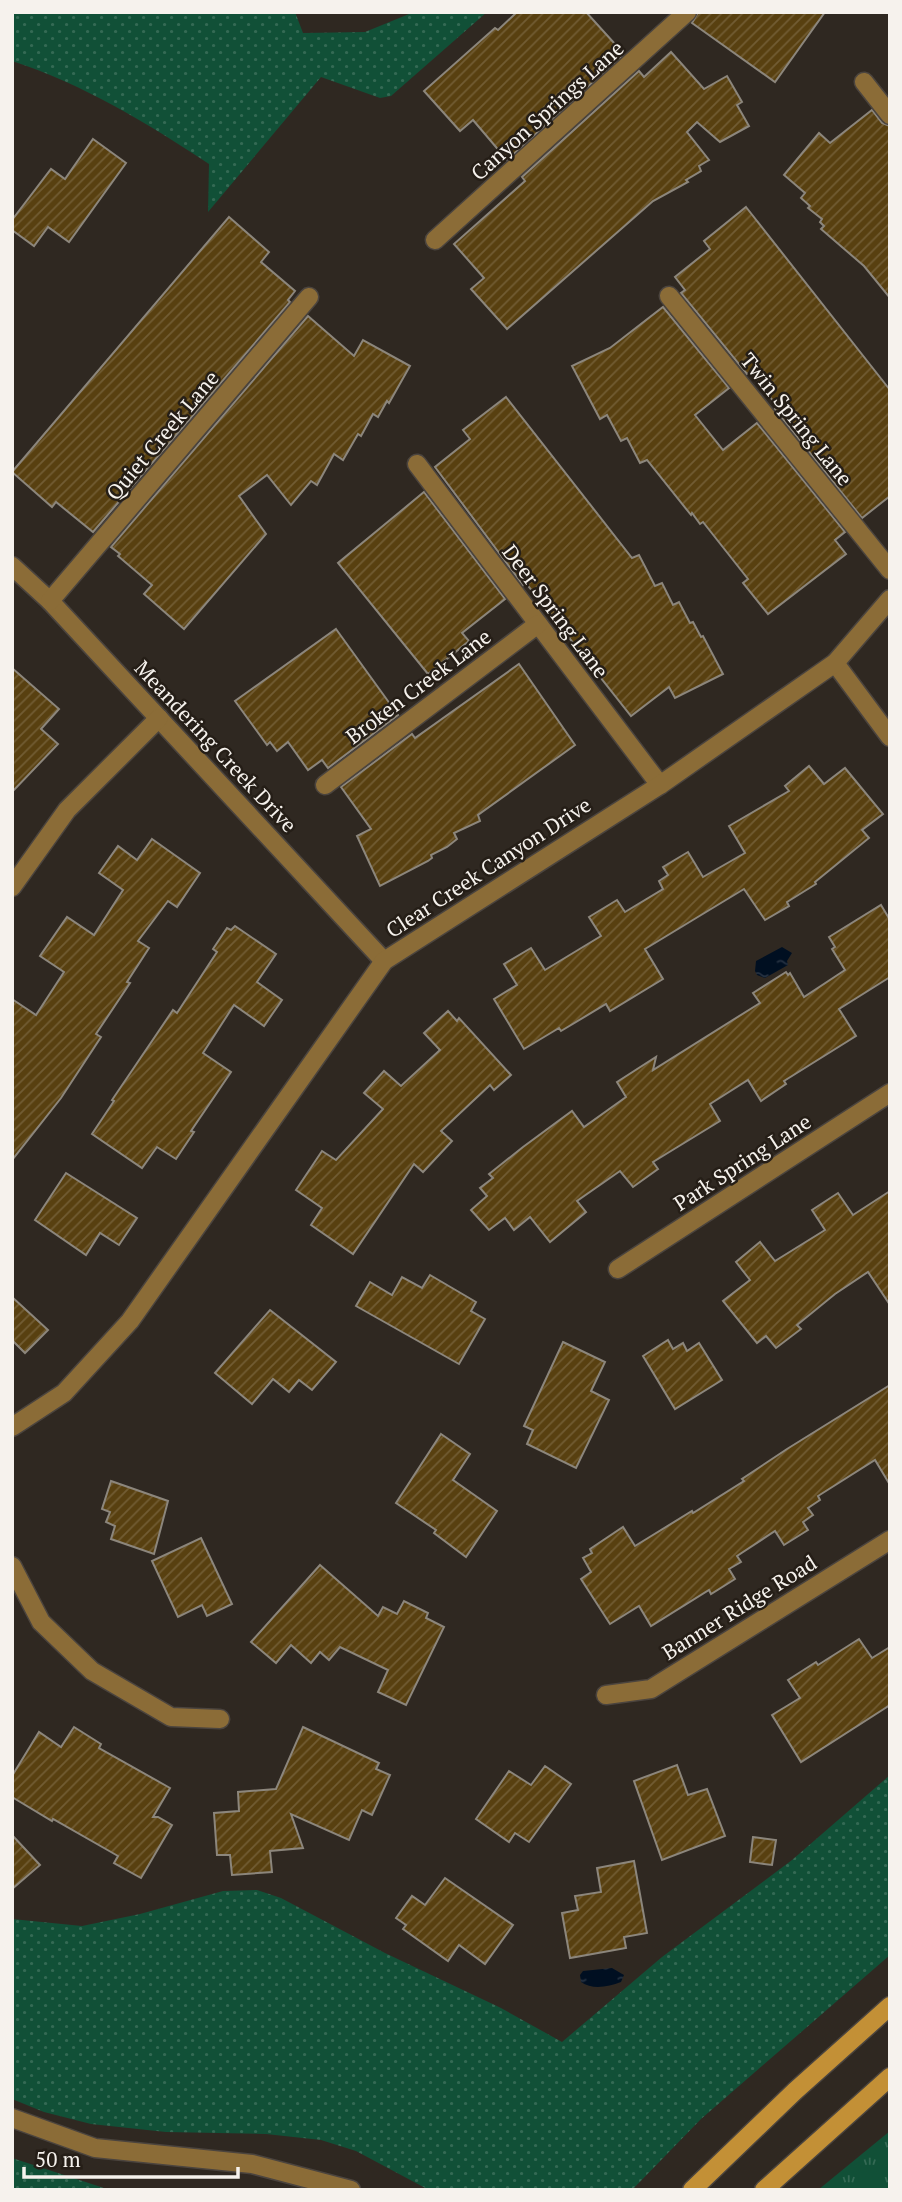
<svg xmlns="http://www.w3.org/2000/svg" width="902" height="2202" font-family="'PT Serif',serif">
  <defs>
    <pattern id="grass-dots" width="8" height="8" patternUnits="userSpaceOnUse" patternTransform="scale(1.75)"><rect width="8" height="8" fill="#115037"/><path d="M2 2h.1M6 6h.1" fill="none" stroke="#346a54" stroke-width="1.8" stroke-linecap="round"/></pattern>
    <pattern id="park-tufts" width="24" height="20" patternUnits="userSpaceOnUse" patternTransform="scale(1.75)"><rect width="24" height="20" fill="#115037"/><path d="M3 7l-1-3M5 7V3M7 7l1-3M15 17l-1-3M17 17v-4M19 17l1-3" fill="none" stroke="#346a54"/></pattern>
    <pattern id="water-ripples" width="26" height="14" patternUnits="userSpaceOnUse" patternTransform="scale(1.75)"><rect width="26" height="14" fill="#000f21"/><path d="M2 4q2-2 4 0t4 0M15 11q2-2 4 0t4 0" fill="none" stroke="#263242"/></pattern>
    <pattern id="building-hatch" width="6" height="6" patternUnits="userSpaceOnUse" patternTransform="scale(1.75)"><rect width="6" height="6" fill="#584010"/><path d="M-1 1l2-2M0 6l6-6M5 7l2-2" fill="none" stroke="#715c33"/></pattern>
  </defs>
  <rect width="100%" height="100%" fill="#2f2821"/>
  <!-- grass -->
  <g fill="url(#grass-dots)">
    <path d="M12,12h283l8,21 62,-1 49,-20h73l-96,84 -11,2 -59,-21 -113,135 1,-48c-62,-41 -126,-80 -197,-103z"/>
    <path d="M890,1775v180l-189,164 -69,71h-203l-73,-39 -35,-11 -55,-6 -100,-2 -75,-8 -47,-12 -32,-13v-180l70,7 58,-12 83,-23 34,-1 24,8 104,55 116,55 61,34 100,-85 130,-97z"/>
    <path d="M12,2158l95,31 15,1h-110z"/>
  </g>
  <!-- park -->
  <path fill="url(#park-tufts)" d="M890,2131v59h-72z"/>
  <!-- water -->
  <g fill="url(#water-ripples)">
    <path d="M782,947l10,6 -5,8 1,4 -23,13 -8,-3 -2,-4 1,-10z"/>
    <path d="M612,1968l12,7 -3,7c-13,5 -29,8 -40,0l-1,-7 3,-4z"/>
  </g>
  <!-- building -->
  <g fill="url(#building-hatch)" stroke="#8c867c" stroke-width="2">
    <path d="M517,12h69l38,42 -117,106 -34,-40 -13,11 -36,-40 71,-63 3,2z"/>
    <path d="M698,12h127l-50,70 -83,-59z"/>
    <path d="M671,52l33,37 23,-13 15,26 -5,3 12,21 -29,16 -23,-20 -10,10 22,28 -10,6 2,5 -15,9 2,2 -35,19 -146,128 -36,-40 13,-11 -30,-34 71,-63 -3,-4 117,-106 5,6z"/>
    <path d="M872,110l10,13 8,3v172l-26,-32 -43,-37 3,-3 -4,-4 2,-3 -14,-11 2,-2 -9,-8 4,-5 -21,-18 35,-42 11,10z"/>
    <path d="M93,139l33,24 -57,79 -21,-15 -14,19 -22,-16v-10l39,-51 14,10z"/>
    <path d="M746,207l144,183v106l-28,22 -87,-109 3,-2 -28,-35 -3,2 -66,-81 4,-3 -10,-13 35,-28 -6,-8z"/>
    <path d="M229,217l40,35 -8,10 34,29 -7,9 2,2 -197,230 -37,-30 -4,5 -40,-35z"/>
    <path d="M663,307l66,81 -34,27 28,35 34,-27 88,109 -10,8 11,14 -78,60 -25,-31 5,-4 -45,-57 -3,2 -8,-11 -1,2 -44,-55 -7,3 -13,-25 -6,3 -14,-26 -7,4 -28,-53 38,-18z"/>
    <path d="M308,316l46,40 9,-16 47,26 -21,37 -2,-2 -9,16 -5,-3 -12,22 -3,-2 -15,26 -9,-6 -17,31 -6,-4 -20,24 -24,-30 -28,21 27,38 -82,95 -40,-35 8,-9 -34,-29 2,-2 -9,-7z"/>
    <path d="M506,397l126,161 7,-3 16,31 7,-3 11,22 6,-3 11,21 3,-1 8,15 2,-1 20,38 -48,24 -6,-11 -38,29 -106,-134 -2,3 -88,-118 35,-28 -7,-9z"/>
    <path d="M424,492l81,107 -43,34 7,8 -41,33 -90,-111z"/>
    <path d="M336,629l62,86 -70,53 -6,-8 -14,10 -20,-28 -11,9 -7,-9 -3,3 -32,-44z"/>
    <path d="M519,664l56,81 -97,70 2,6 -26,12 3,6 -10,8 -16,8 1,3 -4,3 -48,25 -23,-50 14,-7 -30,-42 71,-53 3,4z"/>
    <path d="M12,668l47,41 -18,20 17,15 -46,48z"/>
    <path d="M809,766l15,18 21,-16 38,46 -21,16 7,8 -54,44 1,2 -29,18 2,4 -24,14 -21,-31 -99,60 18,30 -53,32 -4,-7 -45,27 -2,-3 -35,21 -30,-50 23,-14 -13,-21 27,-16 14,22 56,-34 -12,-19 28,-17 8,12 38,-23 -4,-8 9,-6 -5,-8 25,-15 15,25 42,-24 -16,-27 60,-35 -4,-5z"/>
    <path d="M152,839l48,34 -23,34 -9,-6 -30,40 11,7 -22,34 3,1 -34,51 5,3 -40,61 -49,62v-161l24,16 28,-43 -24,-16 27,-39 27,18 29,-45 -24,-17 19,-27 19,14z"/>
    <path d="M881,905l9,15v57l-51,32 17,27 -72,45 2,3 -25,17 -13,-21 -38,24 10,17 -67,41 5,7 -25,18 -13,-16 -43,30 9,11 -36,30 -20,-25 -16,13 -9,-12 -16,12 -18,-20 16,-14 -7,-8 13,-10 -4,-4 34,-27 49,-36 12,16 42,-30 -9,-15 39,-25 -3,13 107,-67 -7,-10 33,-21 2,3 2,-2 14,24 41,-27 -13,-21 3,-2 -6,-10z"/>
    <path d="M235,926l41,28 -19,28 25,18 -18,26 -30,-21 -31,48 28,19 -40,59 3,1 -18,27 -19,-12 -15,21 -50,-34 22,-33 -2,-1 61,-90 4,3 40,-61 -4,-3 14,-21 4,2z"/>
    <path d="M448,1011l9,10 2,-3 52,57 -17,15 -4,-5 -49,46 11,10 -29,31 -9,-8 -61,90 -42,-29 11,-17 -26,-18 26,-39 14,9 47,-51 -19,-16 20,-22 17,15 39,-36 -16,-17z"/>
    <path d="M66,1173l71,45 -18,27 -19,-12 -14,22 -51,-35z"/>
    <path d="M890,1191v114l-22,-33 -33,22 -38,31 4,4 -25,19 -10,-12 -9,7 -34,-42 27,-21 -14,-18 24,-20 15,19 50,-31 -13,-20 26,-17 15,22z"/>
    <path d="M430,1275l46,27 -5,9 14,8 -26,45 -103,-58 14,-24 22,13 10,-18 20,11z"/>
    <path d="M12,1297l36,33 -23,23 -13,-13z"/>
    <path d="M270,1310l66,52 -24,28 -13,-10 -10,12 -16,-13 -21,25 -37,-31z"/>
    <path d="M668,1340l5,9 10,-6 4,8 12,-8 23,37 -47,29 -32,-53z"/>
    <path d="M563,1342l42,20 -14,29 18,9 -33,68 -49,-24 6,-14 -9,-4z"/>
    <path d="M890,1385v100l-15,-25 -57,36 2,4 -12,8 5,7 -10,7 5,8 -24,15 -9,-14 -38,25 4,6 -12,7 6,10 -24,15 -2,-4 -58,36 -12,-20 -29,18 -29,-45 10,-7 -8,-14 9,-5 -2,-4 33,-22 12,19 57,-35 1,2 51,-32 -2,-2 45,-30z"/>
    <path d="M441,1434l29,20 -17,26 44,31 -31,46 -32,-24 2,-3 -40,-27z"/>
    <path d="M111,1481l57,20 -14,53 -43,-15 4,-13 -9,-4 4,-10 -8,-3z"/>
    <path d="M201,1538l31,66 -25,12 -5,-11 -24,12 -26,-56z"/>
    <path d="M320,1565l58,51 5,-9 14,7 7,-13 24,12 -2,5 18,9 -38,78 -28,-13 10,-22 -48,-23 -11,13 -9,-8 -9,11 -20,-18 -15,18 -25,-21z"/>
    <path d="M859,1639l13,19 18,-11v58l-89,57 -29,-47 28,-17 -12,-18 28,-18 2,3z"/>
    <path d="M74,1727l27,17 -2,4 71,40 -17,29h5l14,8 -31,53 -27,-15 4,-7 -65,-37 -1,2 -40,-24v-21l27,-44 22,15z"/>
    <path d="M303,1727l76,36 -3,6 14,6 -18,40 -10,-5 -13,30 -58,-26 12,34 -33,3 2,21 -40,3 -2,-20h-13l-3,-42 25,-2 -1,-19 38,-3z"/>
    <path d="M677,1765l11,30 19,-6 18,47 -63,24 -28,-79z"/>
    <path d="M545,1766l26,18 -42,58 -14,-9 -6,9 -33,-23 33,-48 22,14z"/>
    <path d="M12,1835l28,30 -28,24z"/>
    <path d="M753,1837l23,3 -4,25 -22,-3z"/>
    <path d="M634,1861l13,72 -23,4 2,11 -56,10 -8,-45 16,-3 -3,-14 26,-4 -4,-24z"/>
    <path d="M445,1878l68,47 -28,39 -26,-19 -11,16 -45,-32 3,-4 -10,-7 16,-22 13,9z"/>
  </g>
  <g fill="none" stroke-linecap="round" stroke-linejoin="round">
    <!-- minor casing -->
    <g stroke="#4b443e" stroke-width="21">
      <g id="minor">
        <path d="M864,82l26,33"/>
        <path d="M435,240l252,-228"/>
        <path d="M669,296l221,274"/>
        <path d="M417,464l243,321"/>
        <path d="M12,566l38,35 334,360"/>
        <path d="M50,601l259,-304"/>
        <path d="M835,663l55,74"/>
        <path d="M325,785l213,-161"/>
        <path d="M12,887l55,-77 92,-92"/>
        <path d="M618,1269l272,-176"/>
        <path d="M12,1427l52,-34 66,-72 254,-360 276,-176 175,-122 55,-64"/>
        <path d="M12,1566l29,56 51,49 79,46 49,2"/>
        <path d="M606,1695l45,-6 239,-149"/>
        <path d="M12,2118l83,30 157,16 99,26"/>
      </g>
    </g>
    <!-- secondary casing -->
    <g stroke="#4b443e" stroke-width="21">
      <g id="secondary">
        <path d="M692,2190l103,-99 95,-85"/>
        <path d="M764,2190l126,-113"/>
      </g>
    </g>
    <!-- minor -->
    <use href="#minor" stroke="#8b6c37" stroke-width="18"/>
    <!-- secondary -->
    <use href="#secondary" stroke="#c39036" stroke-width="18"/>
  </g>
  <g text-anchor="middle" dominant-baseline="central" stroke-width="5" stroke-linejoin="round" paint-order="stroke">
    <!-- street labels -->
    <g font-size="21" fill="#f6f2ed" stroke="#251e17">
      <text transform="translate(547 110) rotate(-42)">Canyon Springs Lane</text>
      <text transform="translate(797 419) rotate(51)">Twin Spring Lane</text>
      <text transform="translate(162 435) rotate(-50)">Quiet Creek Lane</text>
      <text transform="translate(556 611) rotate(53)">Deer Spring Lane</text>
      <text transform="translate(418 686) rotate(-37)">Broken Creek Lane</text>
      <text transform="translate(216 746) rotate(47)">Meandering Creek Drive</text>
      <text transform="translate(488 867) rotate(-33)">Clear Creek Canyon Drive</text>
      <text transform="translate(742 1162) rotate(-33)">Park Spring Lane</text>
      <text transform="translate(739 1607) rotate(-32)">Banner Ridge Road</text>
    </g>
  </g>
  <!-- border -->
  <rect width="902" height="2202" fill="none" stroke="#f6f2ed" stroke-width="28"/>
  <!-- scale -->
  <path d="M24 2167v10h214v-10" fill="none" stroke="#f6f2ed" stroke-width="3.5"/>
  <text x="35" y="2167" font-size="21" fill="#f6f2ed" stroke="#251e17" stroke-width="5" paint-order="stroke">50 m</text>
</svg>
